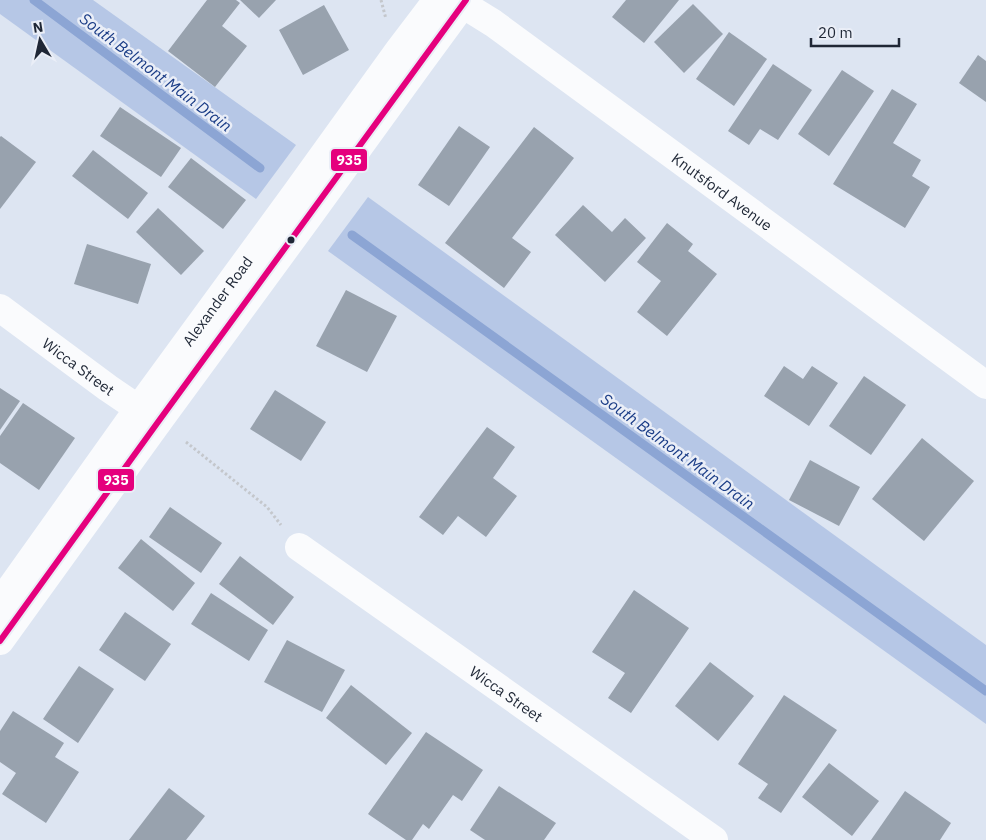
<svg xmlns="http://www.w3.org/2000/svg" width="986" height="840" font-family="'IBM Plex Sans',sans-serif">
  <rect width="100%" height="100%" fill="#dde5f2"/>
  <!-- green -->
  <g fill="#b6c7e6">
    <path d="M0,0h93l203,145 -40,54 -256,-185z"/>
    <path d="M368,197l618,448v79l-658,-473z"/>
  </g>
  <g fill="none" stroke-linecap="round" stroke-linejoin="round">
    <!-- stream -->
    <g stroke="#8ca5d4" stroke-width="9">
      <path d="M34,0l226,168"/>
      <path d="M352,235l634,456"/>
    </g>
  </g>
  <!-- building -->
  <g fill="#98a2ae">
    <path d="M207,0h29l4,3 -18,23 25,20 -32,41 -47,-36z"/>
    <path d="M240,0h36l-17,18z"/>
    <path d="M626,0h53l-35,43 -32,-26z"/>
    <path d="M693,4l30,30 -39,39 -30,-31z"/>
    <path d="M324,5l25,45 -46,25 -24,-45z"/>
    <path d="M729,32l38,27 -33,47 -38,-27z"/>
    <path d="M978,55l8,6v41l-27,-19z"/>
    <path d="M773,64l39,26 -34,50 -18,-11 -11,16 -21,-14z"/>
    <path d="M842,70l32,21 -45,65 -31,-22z"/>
    <path d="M892,89l25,15 -24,39 28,17 -9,16 18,11 -25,41 -72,-44z"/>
    <path d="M120,107l61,41 -20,29 -61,-41z"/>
    <path d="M459,126l31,21 -41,59 -31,-21z"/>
    <path d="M534,127l40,31 -62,80 19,14 -27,36 -59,-45z"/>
    <path d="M1,136l35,26 -36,47v-72z"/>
    <path d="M93,150l55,43 -20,26 -56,-43z"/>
    <path d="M191,158l55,42 -23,29 -55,-42z"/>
    <path d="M583,205l29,27 13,-14 21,20 -41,44 -50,-47z"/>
    <path d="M158,208l46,43 -23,24 -45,-43z"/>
    <path d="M667,223l26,21 -5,7 29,23 -50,62 -30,-24 24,-31 -24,-19z"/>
    <path d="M87,244l64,20 -13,40 -64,-20z"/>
    <path d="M346,290l51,26 -30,56 -51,-26z"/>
    <path d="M784,366l19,13 9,-13 26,17 -29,43 -45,-30z"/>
    <path d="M864,376l42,29 -35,50 -42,-29z"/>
    <path d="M0,388l20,13 -20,29z"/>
    <path d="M275,390l51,32 -25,39 -51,-32z"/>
    <path d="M23,403l52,35 -36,52 -39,-27v-27z"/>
    <path d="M487,427l28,20 -22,31 24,18 -31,41 -28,-21 -15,19 -24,-18z"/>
    <path d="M922,438l52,43 -50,60 -52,-42z"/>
    <path d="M810,460l50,27 -21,39 -50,-26z"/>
    <path d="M170,507l52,36 -21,30 -52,-36z"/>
    <path d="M141,539l54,44 -22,28 -55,-43z"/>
    <path d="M240,556l54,41 -21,28 -54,-41z"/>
    <path d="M634,590l55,38 -58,85 -23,-15 17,-25 -33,-21z"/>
    <path d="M211,593l57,37 -19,31 -58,-37z"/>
    <path d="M125,612l46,32 -26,37 -46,-31z"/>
    <path d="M287,640l58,30 -23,42 -58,-30z"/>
    <path d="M710,662l44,34 -36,45 -43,-35z"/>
    <path d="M79,666l35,23 -36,54 -35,-24z"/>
    <path d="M351,685l61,48 -26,32 -60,-47z"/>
    <path d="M784,695l53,35 -56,83 -23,-15 10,-14 -30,-20z"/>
    <path d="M13,711l51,32 -9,14 24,15 -33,51 -44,-29 14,-21 -16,-11v-31z"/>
    <path d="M426,732l57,38 -21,31 -9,-6 -24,34 -6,-5 -11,16h-6l-38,-26z"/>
    <path d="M829,763l50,38 -27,35 -50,-39z"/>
    <path d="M499,786l57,37 -12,17h-59l-15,-10z"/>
    <path d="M169,788l36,28 -19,24h-57z"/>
    <path d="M905,791l46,32 -11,17h-69z"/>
  </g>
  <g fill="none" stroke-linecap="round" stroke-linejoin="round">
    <!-- path -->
    <g stroke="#c4c7cc" stroke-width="3" stroke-dasharray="2.5 2.5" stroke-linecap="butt">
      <path d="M381,0l5,19"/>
      <path d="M186,442l81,65 14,18"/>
    </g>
    <!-- street -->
    <g stroke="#fafbfd" stroke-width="28">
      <path id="s1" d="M456,0l37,23 493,362"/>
      <path id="s2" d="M0,308l108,80 50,34"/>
      <path id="s3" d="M299,547l415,293"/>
    </g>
    <!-- secondary -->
    <g stroke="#fafbfd" stroke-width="28">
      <path id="s4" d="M0,603l138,-194 158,-216 103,-143 38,-50"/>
      <path d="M0,641l158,-219 151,-206 110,-152 47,-64"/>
    </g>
    <!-- bus-1 casing -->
    <g stroke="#eaeef7" stroke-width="10">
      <path id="bus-1" d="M0,641l158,-219 308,-422"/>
    </g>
    <!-- bus-1 -->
    <use href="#bus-1" stroke="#e5007d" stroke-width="6"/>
  </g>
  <!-- markers -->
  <circle fill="#1f2736" stroke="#eaeef7" stroke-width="2" cx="291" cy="240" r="4.5"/>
  <g text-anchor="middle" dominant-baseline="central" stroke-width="5" stroke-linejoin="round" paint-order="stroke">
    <!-- street labels -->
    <g font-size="15" fill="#1f2736" stroke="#eaeef7">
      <text stroke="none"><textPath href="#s1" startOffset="328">Knutsford Avenue</textPath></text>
      <text stroke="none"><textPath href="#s4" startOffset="372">Alexander Road</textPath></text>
      <text stroke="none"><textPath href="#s2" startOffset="98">Wicca Street</textPath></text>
      <text stroke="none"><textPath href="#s3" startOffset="254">Wicca Street</textPath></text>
    </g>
    <!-- water labels -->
    <g font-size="16" font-style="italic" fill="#1a3c86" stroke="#eaeef7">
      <text transform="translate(156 72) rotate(37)">South Belmont Main Drain</text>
      <text transform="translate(678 451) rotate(36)">South Belmont Main Drain</text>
    </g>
  </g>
  <g stroke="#eaeef7" stroke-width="2">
    <rect x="330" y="148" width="38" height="24" rx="5" fill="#e5007d"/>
    <rect x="97" y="468" width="38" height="24" rx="5" fill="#e5007d"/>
  </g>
  <g font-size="14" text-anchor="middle" font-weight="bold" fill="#fff">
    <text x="349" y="165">935</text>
    <text x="116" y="485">935</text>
  </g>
  <!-- north arrow -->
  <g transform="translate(40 40) rotate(351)" stroke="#eaeef7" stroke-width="4" paint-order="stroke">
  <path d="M0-4L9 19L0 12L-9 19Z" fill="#1f2736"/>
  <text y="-8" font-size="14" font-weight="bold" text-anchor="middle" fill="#1f2736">N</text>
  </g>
  <!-- scale -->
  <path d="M811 38v8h88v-8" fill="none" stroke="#1f2736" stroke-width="2.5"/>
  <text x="818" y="38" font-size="15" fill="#1f2736" stroke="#eaeef7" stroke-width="4" paint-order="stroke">20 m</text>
</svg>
